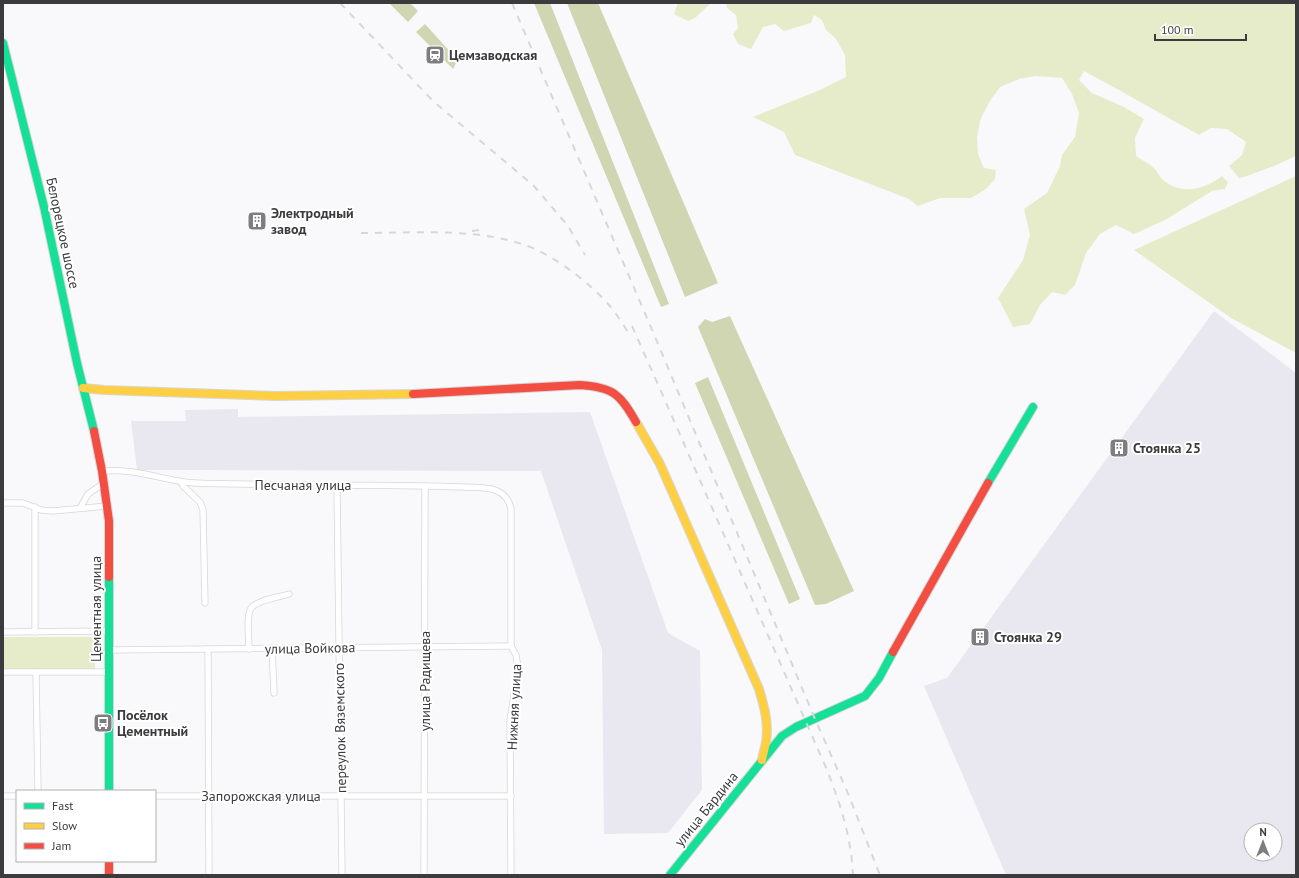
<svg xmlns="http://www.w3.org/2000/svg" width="1299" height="878" font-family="'PT Sans',sans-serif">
  <rect width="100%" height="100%" fill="#f9f9fc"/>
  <!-- built -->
  <g fill="#e9e8f0" fill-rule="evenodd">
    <path d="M1214,311l82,62v502h-290l-82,-189 23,-8zM1251,830h24v24h-24z"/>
    <path d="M238,409v8l352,-5 78,221 32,18 2,139 -34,43 -64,1 -2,-184 -61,-179 -404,-1 -6,-49h55l-1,-11z"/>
  </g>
  <!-- green -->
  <g fill="#e6ecc9">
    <path d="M678,3h33l-16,15 -7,3 -14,-7z"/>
    <path d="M726,3h570v153l-22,10 -30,11 -5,1 -10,-12 13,-11 4,-13 -19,-13 -16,-1 -12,7 -82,-46 -33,-18 -5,9 13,13 32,14 20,12 -9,19 1,18c6,4 13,8 18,12 3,3 4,7 7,10 18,18 44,12 61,-2l6,6 -3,7 -13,2 -47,29 -31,14 -18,-9 -16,9 -14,19 -11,32 -10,10 -13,-3 -12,13 -10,19 -17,3 -15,-29 25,-38 7,-25 -6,-26 23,-16 13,-27 2,-11 13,-18 4,-24 -7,-19 -10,-16 -27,-2 -16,3 -19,8 -10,14 -9,17 -4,18 1,18 6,14 12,2 -1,9 -9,10 -15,9h-31l-22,8 -9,-7 -114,-44 -11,-23 -31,-15 67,-27 26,-13 -1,-22 -9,-16 -10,-9 -4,-10 -8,-5 -3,8 -27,8 -9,-7 -12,3 -12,22 -13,-5 -5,-10 5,-6 -2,-13 -9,-7z"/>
    <path d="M1296,176v177l-65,-35 -97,-68z"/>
    <rect x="3" y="637" width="92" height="32"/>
  </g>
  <!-- forest -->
  <g fill="#d0d6b1">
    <path d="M389,3h21l8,8 -10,11z"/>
    <path d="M534,3h16l119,301 -8,3z"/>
    <path d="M567,3h31l120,280 -33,14z"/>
    <path d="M425,24l28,31 3,8 -3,6 -37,-37z"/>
    <path d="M730,316l124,275 -28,13 -11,1 -117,-278 7,-8 7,3z"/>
    <path d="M708,377l92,222 -11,5 -94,-221z"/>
  </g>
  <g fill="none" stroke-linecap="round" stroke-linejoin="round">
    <!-- street casing -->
    <g stroke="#d6d6d8" stroke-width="7">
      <g id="street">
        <path d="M102,471c7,0 14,-1 21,0 24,1 47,11 72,12 89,3 179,1 269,4 19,1 42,-2 47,22v137l5,9 2,13 -8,53 1,154"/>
        <path d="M181,482l2,4 17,16 3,8 2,93"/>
        <path d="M337,486l5,389"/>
        <path d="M3,503h20l18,7 12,1 54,-5"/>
        <path d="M35,507v125"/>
        <path d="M80,508l8,-14 16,-11"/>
        <path d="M3,632l106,-1"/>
        <path d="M272,648l2,45"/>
        <path d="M208,649l1,226"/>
        <path d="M249,649c0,-10 -3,-33 2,-41 6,-8 29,-11 38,-14"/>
        <path d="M109,650l402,-4"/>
        <path d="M3,672h106"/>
        <path d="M36,672l2,119"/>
        <path d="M3,796h14"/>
        <path d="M155,796h356"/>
        <path d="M424,875l1,-389"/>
      </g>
    </g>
    <!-- fast casing -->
    <g stroke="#d6d6d8" stroke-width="10">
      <g id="fast">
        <path d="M3,43l41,164 33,156 17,68"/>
        <path d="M988,483l45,-76"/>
        <path d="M109,577v214"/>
        <path d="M670,875l112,-139 14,-9 69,-31 14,-18 14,-26"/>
      </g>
    </g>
    <!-- slow casing -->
    <g stroke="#d6d6d8" stroke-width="10">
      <g id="slow">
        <path d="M83,388l21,2 172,6 137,-2"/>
        <path d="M636,422l24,42 99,225c5,17 10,34 7,53 -1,6 -3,12 -4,18"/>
      </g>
    </g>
    <!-- jam casing -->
    <g stroke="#d6d6d8" stroke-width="10">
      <g id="jam">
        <path d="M413,394l167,-9c33,2 40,9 56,37"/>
        <path d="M94,431l8,40 7,50v56"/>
        <path d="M893,652l95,-169"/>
        <path d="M109,861v14"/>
      </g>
    </g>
    <!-- street -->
    <use href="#street" stroke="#fefeff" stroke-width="5.5"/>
    <!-- fast -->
    <use href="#fast" stroke="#16e098" stroke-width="8"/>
    <!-- slow -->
    <use href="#slow" stroke="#ffcf43" stroke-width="8"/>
    <!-- jam -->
    <use href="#jam" stroke="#f24e42" stroke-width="8"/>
    <!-- rail -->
    <g stroke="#d7d7d8" stroke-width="2" stroke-dasharray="7 7" stroke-linecap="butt">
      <path d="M340,3l93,98 101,85 34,40 17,29"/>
      <path d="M512,3l141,329 162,387 32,72 33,84"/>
      <path d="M472,231l14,-2"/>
      <path d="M361,233c51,0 112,-5 161,11 29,9 67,38 87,61 7,8 13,18 19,27"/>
      <path d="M632,326l28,63 167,381c14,36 24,66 26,105"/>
    </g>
  </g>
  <!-- icons -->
  <defs>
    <g id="station-square" transform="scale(1)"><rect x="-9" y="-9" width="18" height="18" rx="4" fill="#7e7e80" stroke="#fff"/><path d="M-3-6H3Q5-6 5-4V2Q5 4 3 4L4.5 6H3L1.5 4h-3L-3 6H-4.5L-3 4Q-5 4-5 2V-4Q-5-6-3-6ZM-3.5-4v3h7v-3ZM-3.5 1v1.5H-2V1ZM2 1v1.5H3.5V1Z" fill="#fff"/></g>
    <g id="building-square" transform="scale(1)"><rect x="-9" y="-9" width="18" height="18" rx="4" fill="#7e7e80" stroke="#fff"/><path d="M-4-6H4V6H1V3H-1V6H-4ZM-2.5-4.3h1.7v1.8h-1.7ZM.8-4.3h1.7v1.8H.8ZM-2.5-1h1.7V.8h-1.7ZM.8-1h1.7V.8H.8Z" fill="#fff"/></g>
    <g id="bus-square" transform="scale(1)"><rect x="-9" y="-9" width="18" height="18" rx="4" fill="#7e7e80" stroke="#fff"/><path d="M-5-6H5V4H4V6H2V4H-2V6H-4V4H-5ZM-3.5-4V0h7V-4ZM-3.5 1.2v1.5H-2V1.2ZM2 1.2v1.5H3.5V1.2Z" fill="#fff"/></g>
  </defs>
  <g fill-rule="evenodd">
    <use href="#station-square" x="435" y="55"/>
    <use href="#building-square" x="257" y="221"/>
    <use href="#building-square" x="1119" y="448"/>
    <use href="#building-square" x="980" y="637"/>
    <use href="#bus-square" x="103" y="723"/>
  </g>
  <g text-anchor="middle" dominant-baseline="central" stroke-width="4" stroke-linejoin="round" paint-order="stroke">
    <!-- poi labels -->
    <g font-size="14" font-weight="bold" fill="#3b3b3d" stroke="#fff" text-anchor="start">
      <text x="449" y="55">Цемзаводская</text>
      <text x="271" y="213">Электродный<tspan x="271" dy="16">завод</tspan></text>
      <text x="1133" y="448">Стоянка 25</text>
      <text x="994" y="637">Стоянка 29</text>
      <text x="117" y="715">Посёлок<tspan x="117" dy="16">Цементный</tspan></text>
    </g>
    <!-- street labels -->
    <g font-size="14" fill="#3b3b3d" stroke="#fff">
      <text transform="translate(63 233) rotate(78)">Белорецкое шоссе</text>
      <text x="303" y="485">Песчаная улица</text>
      <text transform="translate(96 609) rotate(-90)">Цементная улица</text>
      <text transform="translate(310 648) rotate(-1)">улица Войкова</text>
      <text transform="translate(425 681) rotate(-90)">улица Радищева</text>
      <text transform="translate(514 707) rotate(-87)">Нижняя улица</text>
      <text transform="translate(340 728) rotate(-91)">переулок Вяземского</text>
      <text x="261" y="796">Запорожская улица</text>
      <text transform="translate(706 809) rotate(-51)">улица Бардина</text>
    </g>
  </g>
  <!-- border -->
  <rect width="1299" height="878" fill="none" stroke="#3b3b3d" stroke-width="8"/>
  <!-- legend -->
  <rect x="16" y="790" width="140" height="72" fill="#ffffff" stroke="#b1b1b1"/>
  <rect x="24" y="803" width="20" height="6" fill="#16e098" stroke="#b1b1b1"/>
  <text x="52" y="810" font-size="12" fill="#3b3b3d">Fast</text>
  <rect x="24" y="823" width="20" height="6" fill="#ffcf43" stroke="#b1b1b1"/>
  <text x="52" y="830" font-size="12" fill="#3b3b3d">Slow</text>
  <rect x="24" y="843" width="20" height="6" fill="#f24e42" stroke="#b1b1b1"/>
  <text x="52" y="850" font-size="12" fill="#3b3b3d">Jam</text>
  <!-- north arrow -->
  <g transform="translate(1263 842)"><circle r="19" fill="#ffffff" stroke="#b1b1b1"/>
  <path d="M0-3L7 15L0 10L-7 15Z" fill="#7e7e80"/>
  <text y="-6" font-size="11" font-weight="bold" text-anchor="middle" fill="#3b3b3d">N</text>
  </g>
  <!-- scale -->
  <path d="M1155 34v6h91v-6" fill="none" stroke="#3b3b3d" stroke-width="2"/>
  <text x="1161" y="34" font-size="12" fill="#3b3b3d" stroke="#ffffff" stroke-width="3" paint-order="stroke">100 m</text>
</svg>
